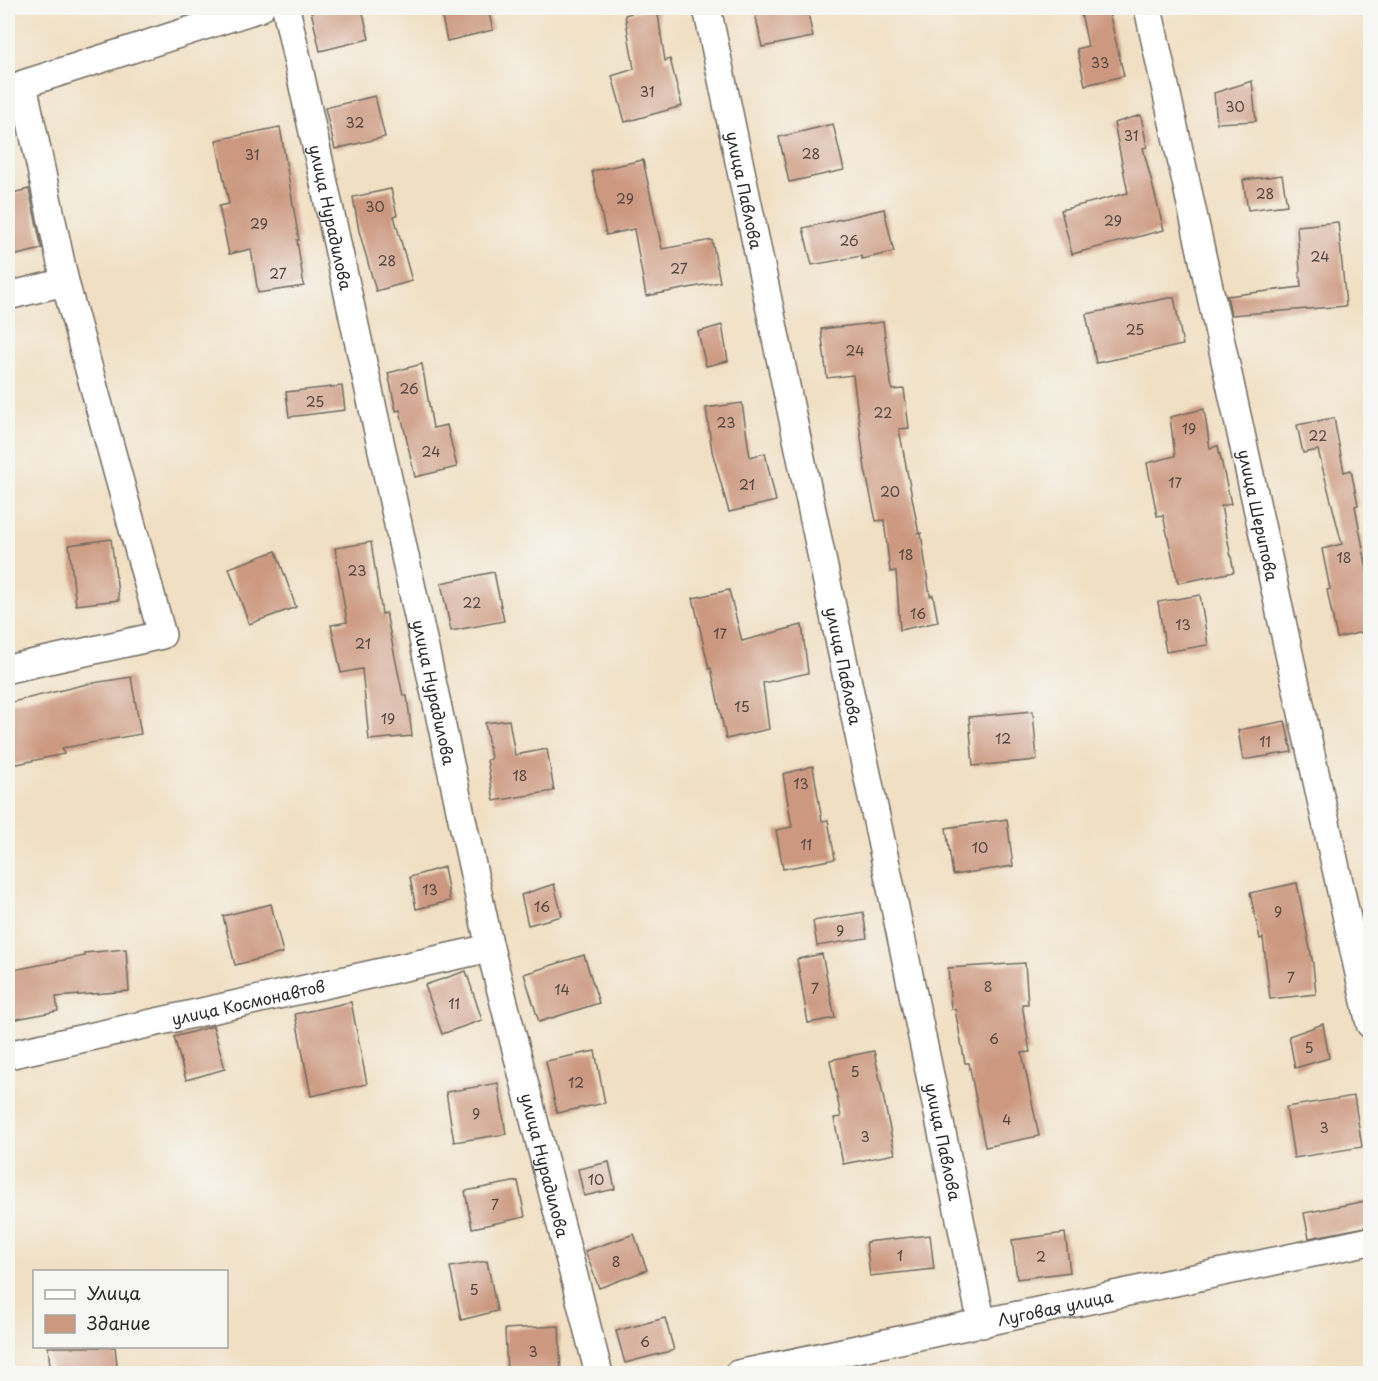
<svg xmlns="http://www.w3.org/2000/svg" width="1378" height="1381" font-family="'Playpen Sans',sans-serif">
  <rect width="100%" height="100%" fill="#f6f6f2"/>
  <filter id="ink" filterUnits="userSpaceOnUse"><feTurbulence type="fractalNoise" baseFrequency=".0167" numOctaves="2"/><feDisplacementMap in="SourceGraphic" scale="12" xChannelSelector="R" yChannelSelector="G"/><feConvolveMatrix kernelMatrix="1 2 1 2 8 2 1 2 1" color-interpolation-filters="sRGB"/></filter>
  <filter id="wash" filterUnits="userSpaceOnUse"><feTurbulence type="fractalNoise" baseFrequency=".008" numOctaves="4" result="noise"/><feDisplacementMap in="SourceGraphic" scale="24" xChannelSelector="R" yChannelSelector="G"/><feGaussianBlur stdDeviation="1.35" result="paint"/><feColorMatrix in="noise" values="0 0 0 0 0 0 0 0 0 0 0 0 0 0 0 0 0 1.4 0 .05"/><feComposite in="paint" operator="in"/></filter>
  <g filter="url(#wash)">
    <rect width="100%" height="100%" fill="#f0dfc2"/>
    <g id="blocks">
      <!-- building -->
      <g fill="#cc987f">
        <path d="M325,8h37l7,31 -49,12 -9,-40z"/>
        <path d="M440,8h48l5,22 -46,11z"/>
        <path d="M647,8h10l8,53 5,-2 12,47 -57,16 -13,-46 22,-7 -9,-54z"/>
        <path d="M754,8h53l6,29 -51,10z"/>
        <path d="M1080,8h28l16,68 -39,9 -8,-36 11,-3z"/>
        <path d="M1252,81l4,40 -39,2 -3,-30z"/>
        <path d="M375,96l10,41 -50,12 -10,-41z"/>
        <path d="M1141,115l6,32 -4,1 21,82 -92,24 -11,-44 67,-17 -14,-70z"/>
        <path d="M833,124l11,46 -55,12 -10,-45z"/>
        <path d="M280,127l19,113h-2l7,46 -46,7 -7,-44 -22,5 -10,-48 10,-2 -13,-64z"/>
        <path d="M643,160l19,89 50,-9 8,42 -74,14 -12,-67 -28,6 -14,-64z"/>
        <path d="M1282,175l5,30 -39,5 -5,-30z"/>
        <path d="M29,189l13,60 -34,8v-63z"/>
        <path d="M391,189l6,26 -3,1 18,65 -36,10 -17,-60 -6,-34z"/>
        <path d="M884,209l10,43 -32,7 -1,-3 -49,9 -9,-37z"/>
        <path d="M1338,222l8,84 -115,9 -4,-19 74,-9 -4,-61z"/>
        <path d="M1174,297l9,48 -87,18 -10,-49z"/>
        <path d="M883,322l9,68 12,-1 5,39 -10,1 20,105 2,-1 9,63 3,-1 5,27 -38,8 -4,-59 -6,1 -6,-52 -8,1 -11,-52 -12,-94 -26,3 -6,-49z"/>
        <path d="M722,325l6,36 -22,5 -8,-34z"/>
        <path d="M422,364l11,64 14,-3 10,42 -42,10 -15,-67 -4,1 -8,-38z"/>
        <path d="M342,386l3,24 -56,7 -3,-25z"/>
        <path d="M742,403l8,54 15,-4 11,48 -47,11 -17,-61 -6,-43z"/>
        <path d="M1204,409l6,39 8,-2 13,58 -10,2 13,66 -56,11 -15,-68 -6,1 -10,-53 28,-7 -5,-39z"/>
        <path d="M1334,418l10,54 7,-2 7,35 -3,1 16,84v40l-34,8 -10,-48 3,-1 -8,-40 20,-5 -24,-94 -15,3 -6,-28z"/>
        <path d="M111,539l8,61 -43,5 -7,-60z"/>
        <path d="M371,542l11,72 4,-1 17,83h4l5,40 -43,4 -7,-71 -21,4 -10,-48 16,-3 -12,-74z"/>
        <path d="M276,551l20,56 -47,17 -20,-56z"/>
        <path d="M494,572l10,49 -53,10 -10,-48z"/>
        <path d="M729,590l13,51 60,-16 6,48 -45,10 6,46 -43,10 -15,-71 -2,1 -16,-71z"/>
        <path d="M1200,595l8,50 -42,7 -8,-50z"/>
        <path d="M131,677l10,57 -79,14 2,6 -56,12v-63l79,-19z"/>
        <path d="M1033,711l4,49 -64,6 -4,-49z"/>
        <path d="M509,720l6,35 32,-6 7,42 -60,10 -7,-41 4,-1 -6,-36z"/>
        <path d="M1285,721l7,31 -49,8 -5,-30z"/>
        <path d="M813,766l9,55 6,-1 7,39 -52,10 -7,-39 16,-3 -9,-53z"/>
        <path d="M1007,819l6,47 -60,9 -7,-47z"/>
        <path d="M444,867l6,34 -34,8 -6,-32z"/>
        <path d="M1297,883l16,81 3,30 -46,5 -7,-61 -3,1 -10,-46z"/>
        <path d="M554,884l8,32 -34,9 -7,-30z"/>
        <path d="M271,904l12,49 -48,12 -12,-49z"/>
        <path d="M863,912l4,26 -50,8 -4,-25z"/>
        <path d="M126,949l3,42 -73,6 2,14 -47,9 -3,-16v-33l77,-15 -1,-3z"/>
        <path d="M822,954l13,64 -27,5 -11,-64z"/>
        <path d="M584,955l15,48 -60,19 -15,-48z"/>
        <path d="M1025,963l3,41h-6l8,48 -8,1 17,83 -54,11 -16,-84h-4l-10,-54h-4l-3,-41z"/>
        <path d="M466,971l16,49 -40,14 -17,-49z"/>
        <path d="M351,1002l16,82 -56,12 -16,-82z"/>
        <path d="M1323,1024l6,34 -34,10 -6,-32z"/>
        <path d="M213,1026l12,43 -39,11 -12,-43z"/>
        <path d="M595,1051l10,52 -48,10 -11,-52z"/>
        <path d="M874,1051l21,103 -52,10 -9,-46 7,-1 -11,-57z"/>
        <path d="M498,1083l8,51 -52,8 -8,-50z"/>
        <path d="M1354,1096l8,51 -68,11 -8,-51z"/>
        <path d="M609,1162l6,27 -31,7 -6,-27z"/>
        <path d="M518,1181l7,36 -53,11 -7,-37z"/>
        <path d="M1371,1200v26l-62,12 -5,-25z"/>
        <path d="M1065,1233l5,39 -53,7 -5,-39z"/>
        <path d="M634,1234l13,36 -48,18 -14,-37z"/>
        <path d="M930,1235l4,34 -64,7 -4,-34z"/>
        <path d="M487,1261l10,50 -36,9 -11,-53z"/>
        <path d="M665,1318l9,32 -49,13 -9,-32z"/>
        <path d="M559,1326l2,48h-54l-2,-45z"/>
        <path d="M48,1347h67l3,27h-67z"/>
      </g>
    </g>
  </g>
  <g filter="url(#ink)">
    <use href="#blocks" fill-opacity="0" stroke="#706a60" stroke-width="1.5"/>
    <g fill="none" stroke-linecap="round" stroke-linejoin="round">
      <!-- street casing -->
      <g stroke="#706a60" stroke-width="30">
        <g id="street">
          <path id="s1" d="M286,8l204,940 109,426"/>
          <path id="s2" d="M707,8l275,1316"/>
          <path id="s3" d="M1148,8l222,1016"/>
          <path d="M8,296l57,-14"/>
          <path d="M8,669l154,-34 -97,-353 -42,-198 237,-76"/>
          <path id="s4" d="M8,1055l482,-107"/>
          <path id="s5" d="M738,1374l632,-133"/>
        </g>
      </g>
      <!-- street -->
      <use href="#street" stroke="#fff" stroke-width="27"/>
    </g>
  </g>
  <g text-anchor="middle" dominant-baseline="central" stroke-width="4.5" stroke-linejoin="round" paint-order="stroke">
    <!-- number labels -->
    <g font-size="14" fill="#534640">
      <text x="1100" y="62">33</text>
      <text x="647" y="91">31</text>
      <text x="1235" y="106">30</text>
      <text x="355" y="122">32</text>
      <text x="1131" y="135">31</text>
      <text x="811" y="153">28</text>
      <text x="252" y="154">31</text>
      <text x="1265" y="193">28</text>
      <text x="625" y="198">29</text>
      <text x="375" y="206">30</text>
      <text x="1113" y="220">29</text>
      <text x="259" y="223">29</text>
      <text x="849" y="240">26</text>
      <text x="1320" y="256">24</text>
      <text x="387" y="260">28</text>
      <text x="679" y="268">27</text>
      <text x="278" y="273">27</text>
      <text x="1135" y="329">25</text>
      <text x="855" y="350">24</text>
      <text x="409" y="388">26</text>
      <text x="315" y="401">25</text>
      <text x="883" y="412">22</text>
      <text x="726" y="422">23</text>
      <text x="1189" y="428">19</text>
      <text x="1318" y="435">22</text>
      <text x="431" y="451">24</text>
      <text x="1175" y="482">17</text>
      <text x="747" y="484">21</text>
      <text x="890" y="491">20</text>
      <text x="906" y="554">18</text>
      <text x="1344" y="557">18</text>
      <text x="357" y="570">23</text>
      <text x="472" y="602">22</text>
      <text x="918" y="613">16</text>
      <text x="1183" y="624">13</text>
      <text x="720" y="633">17</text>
      <text x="363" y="643">21</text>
      <text x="742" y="706">15</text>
      <text x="388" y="718">19</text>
      <text x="1003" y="738">12</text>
      <text x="1265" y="741">11</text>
      <text x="520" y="775">18</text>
      <text x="801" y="783">13</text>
      <text x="806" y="844">11</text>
      <text x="980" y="847">10</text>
      <text x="430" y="889">13</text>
      <text x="542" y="906">16</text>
      <text x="1278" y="911">9</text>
      <text x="840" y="930">9</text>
      <text x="1291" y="977">7</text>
      <text x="988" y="986">8</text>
      <text x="815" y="988">7</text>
      <text x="562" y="989">14</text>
      <text x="454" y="1003">11</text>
      <text x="994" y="1038">6</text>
      <text x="1309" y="1047">5</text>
      <text x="855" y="1071">5</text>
      <text x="576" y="1082">12</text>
      <text x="476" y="1113">9</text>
      <text x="1007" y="1119">4</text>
      <text x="1324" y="1127">3</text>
      <text x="865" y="1136">3</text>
      <text x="596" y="1179">10</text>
      <text x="495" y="1204">7</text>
      <text x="900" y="1255">1</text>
      <text x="1041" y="1256">2</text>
      <text x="616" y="1261">8</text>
      <text x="474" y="1289">5</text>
      <text x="645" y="1341">6</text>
      <text x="533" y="1351">3</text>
    </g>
    <!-- street labels -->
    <g font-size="16" fill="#2b2b2b" stroke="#f6f6f2">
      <text stroke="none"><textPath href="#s2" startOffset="186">улица Павлова</textPath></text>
      <text stroke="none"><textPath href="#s1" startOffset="214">улица Нурадилова</textPath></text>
      <text stroke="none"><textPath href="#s3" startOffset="519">улица Шерипова</textPath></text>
      <text stroke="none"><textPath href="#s2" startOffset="672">улица Павлова</textPath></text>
      <text stroke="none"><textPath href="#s1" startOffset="700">улица Нурадилова</textPath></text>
      <text stroke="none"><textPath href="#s4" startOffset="246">улица Космонавтов</textPath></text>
      <text stroke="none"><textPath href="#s2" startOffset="1158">улица Павлова</textPath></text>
      <text stroke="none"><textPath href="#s1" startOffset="1186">улица Нурадилова</textPath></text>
      <text stroke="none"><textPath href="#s5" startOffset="324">Луговая улица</textPath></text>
    </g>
  </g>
  <!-- margin -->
  <rect width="1378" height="1381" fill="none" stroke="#f6f6f2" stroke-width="30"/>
  <!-- legend -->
  <rect x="33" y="1270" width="195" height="78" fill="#f6f6f2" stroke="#a5a5a2" stroke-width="1.5"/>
  <rect x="45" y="1290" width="30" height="9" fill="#ffffff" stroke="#a5a5a2" stroke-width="1.5"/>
  <text x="87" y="1300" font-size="18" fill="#2b2b2b">Улица</text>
  <rect x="45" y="1315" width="30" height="18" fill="#cc987f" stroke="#a5a5a2" stroke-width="1.5"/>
  <text x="87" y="1330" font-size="18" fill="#2b2b2b">Здание</text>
</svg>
